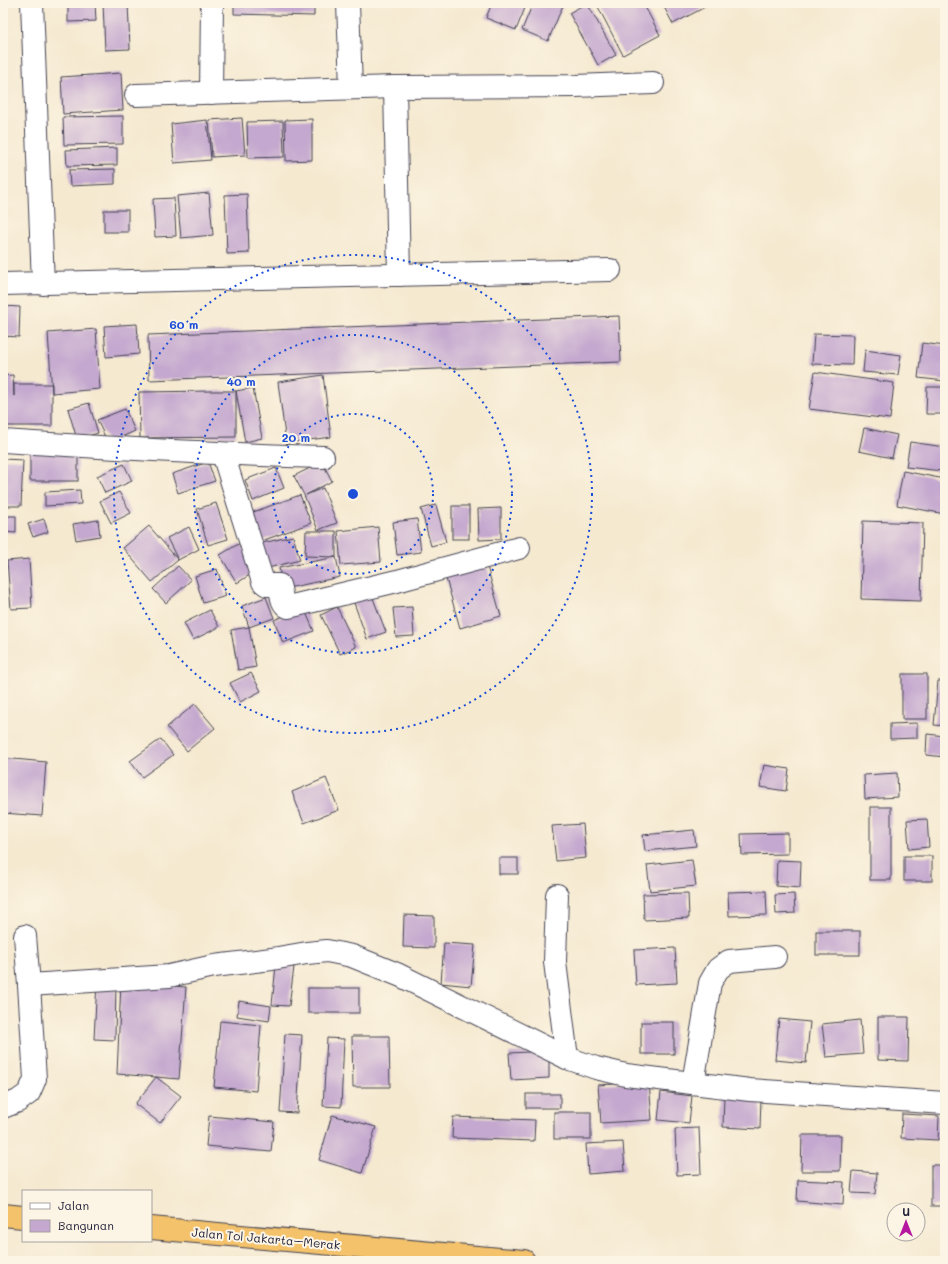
<svg xmlns="http://www.w3.org/2000/svg" width="948" height="1264" font-family="Mali,sans-serif">
  <rect width="100%" height="100%" fill="#fcf5e5"/>
  <filter id="ink" filterUnits="userSpaceOnUse"><feTurbulence type="fractalNoise" baseFrequency=".025" numOctaves="2"/><feDisplacementMap in="SourceGraphic" scale="8" xChannelSelector="R" yChannelSelector="G"/><feConvolveMatrix kernelMatrix="1 2 1 2 8 2 1 2 1" color-interpolation-filters="sRGB"/></filter>
  <filter id="wash" filterUnits="userSpaceOnUse"><feTurbulence type="fractalNoise" baseFrequency=".012" numOctaves="4" result="noise"/><feDisplacementMap in="SourceGraphic" scale="16" xChannelSelector="R" yChannelSelector="G"/><feGaussianBlur stdDeviation="0.9" result="paint"/><feColorMatrix in="noise" values="0 0 0 0 0 0 0 0 0 0 0 0 0 0 0 0 0 1.4 0 .05"/><feComposite in="paint" operator="in"/></filter>
  <g filter="url(#wash)">
    <rect width="100%" height="100%" fill="#f5e9d0"/>
    <g id="blocks">
      <!-- building -->
      <g fill="#c4a8cf">
        <path d="M68,3h27l1,18 -28,1z"/>
        <path d="M103,3h25l2,46 -25,1z"/>
        <path d="M234,3h80v13l-80,-2z"/>
        <path d="M492,3h35l-11,27 -30,-12z"/>
        <path d="M533,3h31l-16,38 -26,-11z"/>
        <path d="M587,3l29,52 -18,10 -29,-52z"/>
        <path d="M596,3h47l17,32 -37,20z"/>
        <path d="M662,3h44l1,3 -34,18z"/>
        <path d="M121,73l2,37 -60,4 -2,-37z"/>
        <path d="M123,116v28l-59,1 -1,-28z"/>
        <path d="M242,118l3,37 -33,2 -3,-37z"/>
        <path d="M312,119v41l-26,1 -1,-41z"/>
        <path d="M207,120l4,40 -37,3 -3,-39z"/>
        <path d="M283,121l1,36 -36,1 -1,-36z"/>
        <path d="M117,148v17l-50,1 -1,-16z"/>
        <path d="M115,169v15l-45,2 -1,-16z"/>
        <path d="M209,193l4,42 -32,3 -4,-42z"/>
        <path d="M247,194l2,59 -22,1 -2,-59z"/>
        <path d="M174,198l2,38 -21,1 -2,-38z"/>
        <rect x="104" y="210" width="24" height="22"/>
        <path d="M3,306l17,1 -1,30 -16,-1z"/>
        <path d="M619,316l2,46 -472,18 -1,-45z"/>
        <path d="M137,324l2,30 -33,3 -2,-31z"/>
        <path d="M96,329l4,60 -48,4 -4,-60z"/>
        <path d="M814,334l39,1 -1,30 -40,-1z"/>
        <path d="M922,343l23,3v35l-27,-3z"/>
        <path d="M865,350l36,5 -3,20 -35,-3z"/>
        <path d="M815,372l79,11 -4,36 -81,-10z"/>
        <path d="M13,375l1,21v-12h38v42h-49v-50z"/>
        <path d="M323,375l8,62 -45,6 -8,-61z"/>
        <path d="M927,387h18v27h-19z"/>
        <path d="M253,388l9,50 -17,4 -9,-51z"/>
        <path d="M212,391h24v46l-96,1 -1,-46z"/>
        <path d="M89,403l9,30 -21,6 -9,-30z"/>
        <path d="M125,409l10,22 -27,12 -11,-23z"/>
        <path d="M864,428l33,7 -5,23 -33,-7z"/>
        <path d="M910,442l35,5 -3,24 -36,-4z"/>
        <rect x="30" y="451" width="48" height="30"/>
        <path d="M3,459l20,1 -2,46h-18z"/>
        <path d="M208,462l7,19 -37,12 -6,-19z"/>
        <path d="M322,462l10,19 -26,14 17,-7 14,35 -19,7 -14,-35 -10,-19z"/>
        <path d="M124,464l8,17 -27,12 -8,-17z"/>
        <path d="M276,468l8,20 -31,13 -8,-21z"/>
        <path d="M903,471l42,8v35l-48,-9z"/>
        <path d="M80,490l1,14 -36,2v-14z"/>
        <path d="M119,492l12,21 -20,10 -11,-22z"/>
        <path d="M300,495l11,28 -52,19 -11,-28z"/>
        <path d="M216,503l12,36 -20,6 -11,-36z"/>
        <path d="M436,505l10,37 -15,4 -10,-37z"/>
        <rect x="452" y="506" width="17" height="33"/>
        <path d="M501,508v31l-22,1 -1,-31z"/>
        <path d="M3,516h13v17l-13,-1z"/>
        <path d="M44,519l4,13 -15,5 -5,-13z"/>
        <path d="M417,519l4,33 -24,3 -4,-33z"/>
        <path d="M98,520l2,16 -24,4 -3,-16z"/>
        <path d="M863,521l60,2 -2,78 -60,-2z"/>
        <path d="M149,526l29,34 -26,22 -29,-34z"/>
        <path d="M189,527l10,22 -21,11 -11,-22z"/>
        <path d="M378,527l3,35 -40,3 -3,-34z"/>
        <path d="M306,531h30v26l-31,-1z"/>
        <path d="M293,536l7,24 -36,9 -6,-25z"/>
        <path d="M240,543l16,28 -19,12 -17,-28z"/>
        <path d="M336,557l4,20 -57,12 -4,-21z"/>
        <path d="M29,559l3,49 -21,1 -4,-48z"/>
        <path d="M486,563l15,53 -41,12 -15,-53z"/>
        <path d="M178,566l13,14 -25,23 -13,-14z"/>
        <path d="M217,569l9,27 -23,7 -8,-27z"/>
        <path d="M371,593l15,39 -19,7 -14,-39z"/>
        <path d="M266,597l8,21 -25,9 -7,-21z"/>
        <path d="M337,607l19,40 -16,7 -19,-39z"/>
        <path d="M412,607l2,29 -18,1 -3,-29z"/>
        <path d="M304,608l10,23 -31,12 -9,-23z"/>
        <path d="M210,610l9,17 -26,13 -9,-17z"/>
        <path d="M249,627l7,40 -18,3 -7,-40z"/>
        <path d="M251,673l10,18 -21,11 -10,-19z"/>
        <rect x="902" y="674" width="25" height="45"/>
        <path d="M938,681h7v45l-11,-1z"/>
        <path d="M195,704l20,24 -28,23 -20,-24z"/>
        <path d="M917,723v15l-27,1v-15z"/>
        <path d="M927,734l18,2v21l-19,-2z"/>
        <path d="M161,739l12,16 -31,22 -12,-16z"/>
        <path d="M3,758l43,4 -4,54 -39,-3z"/>
        <path d="M764,765l25,4 -3,22 -26,-4z"/>
        <path d="M897,773l1,24 -33,2 -1,-24z"/>
        <path d="M326,778l13,32 -35,13 -12,-31z"/>
        <rect x="870" y="807" width="21" height="73"/>
        <path d="M927,819l2,28 -20,2 -2,-29z"/>
        <path d="M583,824l3,34 -30,3 -4,-35z"/>
        <path d="M694,830l2,16 -51,5 -2,-16z"/>
        <path d="M788,833v21l-46,1 -1,-21z"/>
        <rect x="904" y="856" width="28" height="25"/>
        <rect x="499" y="858" width="19" height="16"/>
        <path d="M692,860l4,26 -46,5 -3,-26z"/>
        <path d="M777,860l24,1 -1,27 -24,-2z"/>
        <path d="M766,891l1,24 -38,1 -1,-24z"/>
        <path d="M688,893l1,25 -45,2 -1,-26z"/>
        <path d="M794,894l1,19 -19,1 -1,-19z"/>
        <path d="M404,915l30,1v32l-31,-1z"/>
        <rect x="816" y="931" width="44" height="24"/>
        <path d="M444,943l31,2 -4,41 -30,-3z"/>
        <path d="M675,948l2,35 -41,2 -2,-35z"/>
        <path d="M276,965l18,2 -5,39 -17,-1z"/>
        <path d="M97,982l19,1 -1,57 -21,-1z"/>
        <path d="M121,983l65,4 -7,92 -23,-2 25,19 -21,27 -25,-19 21,-27 -39,-3z"/>
        <rect x="308" y="988" width="51" height="25"/>
        <path d="M239,1001l32,5 -2,15 -32,-5z"/>
        <path d="M878,1017h31l-1,44 -30,-1z"/>
        <path d="M779,1019l31,3 -4,41 -31,-3z"/>
        <path d="M860,1020l3,34 -37,3 -4,-33z"/>
        <path d="M220,1021l41,4 -5,66 -42,-4z"/>
        <rect x="641" y="1022" width="33" height="32"/>
        <path d="M285,1034l17,1 -5,78 -17,-1z"/>
        <path d="M352,1036h37l1,51h-37z"/>
        <path d="M327,1038l17,1 -3,68 -18,-1z"/>
        <path d="M549,1051v27l-38,2 -2,-27z"/>
        <path d="M649,1082l3,38 -51,3 -3,-38z"/>
        <path d="M661,1092l31,4 -3,27 -31,-3z"/>
        <rect x="526" y="1094" width="34" height="14"/>
        <path d="M724,1096l37,1 -1,32 -37,-2z"/>
        <rect x="554" y="1112" width="37" height="27"/>
        <path d="M902,1114l37,2 -1,24 -37,-2z"/>
        <path d="M332,1115l44,12 -14,46 -43,-13z"/>
        <path d="M209,1116l65,6 -3,30 -65,-6z"/>
        <path d="M453,1117l82,3 -1,21 -82,-3z"/>
        <path d="M699,1128l2,46 -24,1 -2,-46z"/>
        <path d="M802,1135h39l-1,36h-39z"/>
        <path d="M623,1142l2,29 -37,3 -2,-30z"/>
        <rect x="931" y="1165" width="14" height="41"/>
        <path d="M853,1171l24,2 -2,21 -24,-1z"/>
        <path d="M798,1180l46,2 -1,23 -46,-4z"/>
      </g>
    </g>
  </g>
  <g filter="url(#ink)">
    <use href="#blocks" fill-opacity="0" stroke="#424051" stroke-width="1"/>
    <g fill="none" stroke-linecap="round" stroke-linejoin="round">
      <!-- minor casing -->
      <g stroke="#424051" stroke-width="24">
        <g id="minor">
          <path d="M32,3l11,281"/>
          <path d="M348,3l3,85"/>
          <path d="M395,87l4,188"/>
          <path d="M211,93l1,-90"/>
          <path d="M136,95l259,-8 181,-1 77,-3"/>
          <path d="M3,284l607,-14"/>
          <path d="M3,441c107,7 213,13 320,16"/>
          <path d="M223,454l40,128 4,3h12c3,7 1,18 9,22l109,-26 122,-33"/>
          <path d="M557,895l-2,67 12,96"/>
          <path d="M29,985l140,-9 45,-10 58,-7 35,-6 20,-2 25,5 47,19 168,83 29,10 30,7 124,15 195,13"/>
          <path d="M693,1083l17,-100 8,-14 11,-8 46,-4"/>
          <path d="M3,1107l15,-6 11,-8 6,-14 -6,-94 -4,-49"/>
        </g>
      </g>
      <!-- highway casing -->
      <g stroke="#424051" stroke-width="24">
        <g id="highway">
          <path d="M3,1215l20,2"/>
          <path d="M151,1228l373,33"/>
        </g>
      </g>
      <!-- minor -->
      <use href="#minor" stroke="#fff" stroke-width="22"/>
      <!-- highway -->
      <use href="#highway" stroke="#f3c26a" stroke-width="22"/>
    </g>
  </g>
  <!-- distance rings -->
  <g fill="none" stroke="#1d4ed8" stroke-width="2" stroke-dasharray="2 4">
    <circle cx="353" cy="494" r="80"/>
    <circle cx="353" cy="494" r="159"/>
    <circle cx="353" cy="494" r="239"/>
  </g>
  <g text-anchor="middle" dominant-baseline="central" stroke-width="4" stroke-linejoin="round" paint-order="stroke">
    <!-- street labels -->
    <g font-size="12" fill="#22223b" stroke="#fcf5e5">
      <text transform="translate(266 1238) rotate(5)">Jalan Tol Jakarta–Merak</text>
    </g>
  </g>
  <circle cx="353" cy="494" r="6" fill="#1d4ed8" stroke="#fcf5e5" stroke-width="2"/>
  <g font-size="12" text-anchor="middle" font-weight="bold" fill="#1d4ed8" stroke="#fcf5e5" stroke-width="4" stroke-linejoin="round" paint-order="stroke">
    <text x="184" y="329">60 m</text>
    <text x="241" y="386">40 m</text>
    <text x="296" y="442">20 m</text>
  </g>
  <!-- margin -->
  <rect width="948" height="1264" fill="none" stroke="#fcf5e5" stroke-width="16"/>
  <!-- legend -->
  <rect x="22" y="1190" width="130" height="52" fill="#fcf5e5" stroke="#a5a1a1"/>
  <rect x="30" y="1203" width="20" height="6" fill="#ffffff" stroke="#a5a1a1"/>
  <text x="58" y="1210" font-size="12" fill="#22223b">Jalan</text>
  <rect x="30" y="1220" width="20" height="12" fill="#c4a8cf" stroke="#a5a1a1"/>
  <text x="58" y="1230" font-size="12" fill="#22223b">Bangunan</text>
  <!-- north arrow -->
  <g transform="translate(906 1222)"><circle r="19" fill="#fcf5e5" stroke="#a5a1a1"/>
  <path d="M0-3L7 15L0 10L-7 15Z" fill="#b5179e"/>
  <text y="-6" font-size="11" font-weight="bold" text-anchor="middle" fill="#22223b">U</text>
  </g>
</svg>
